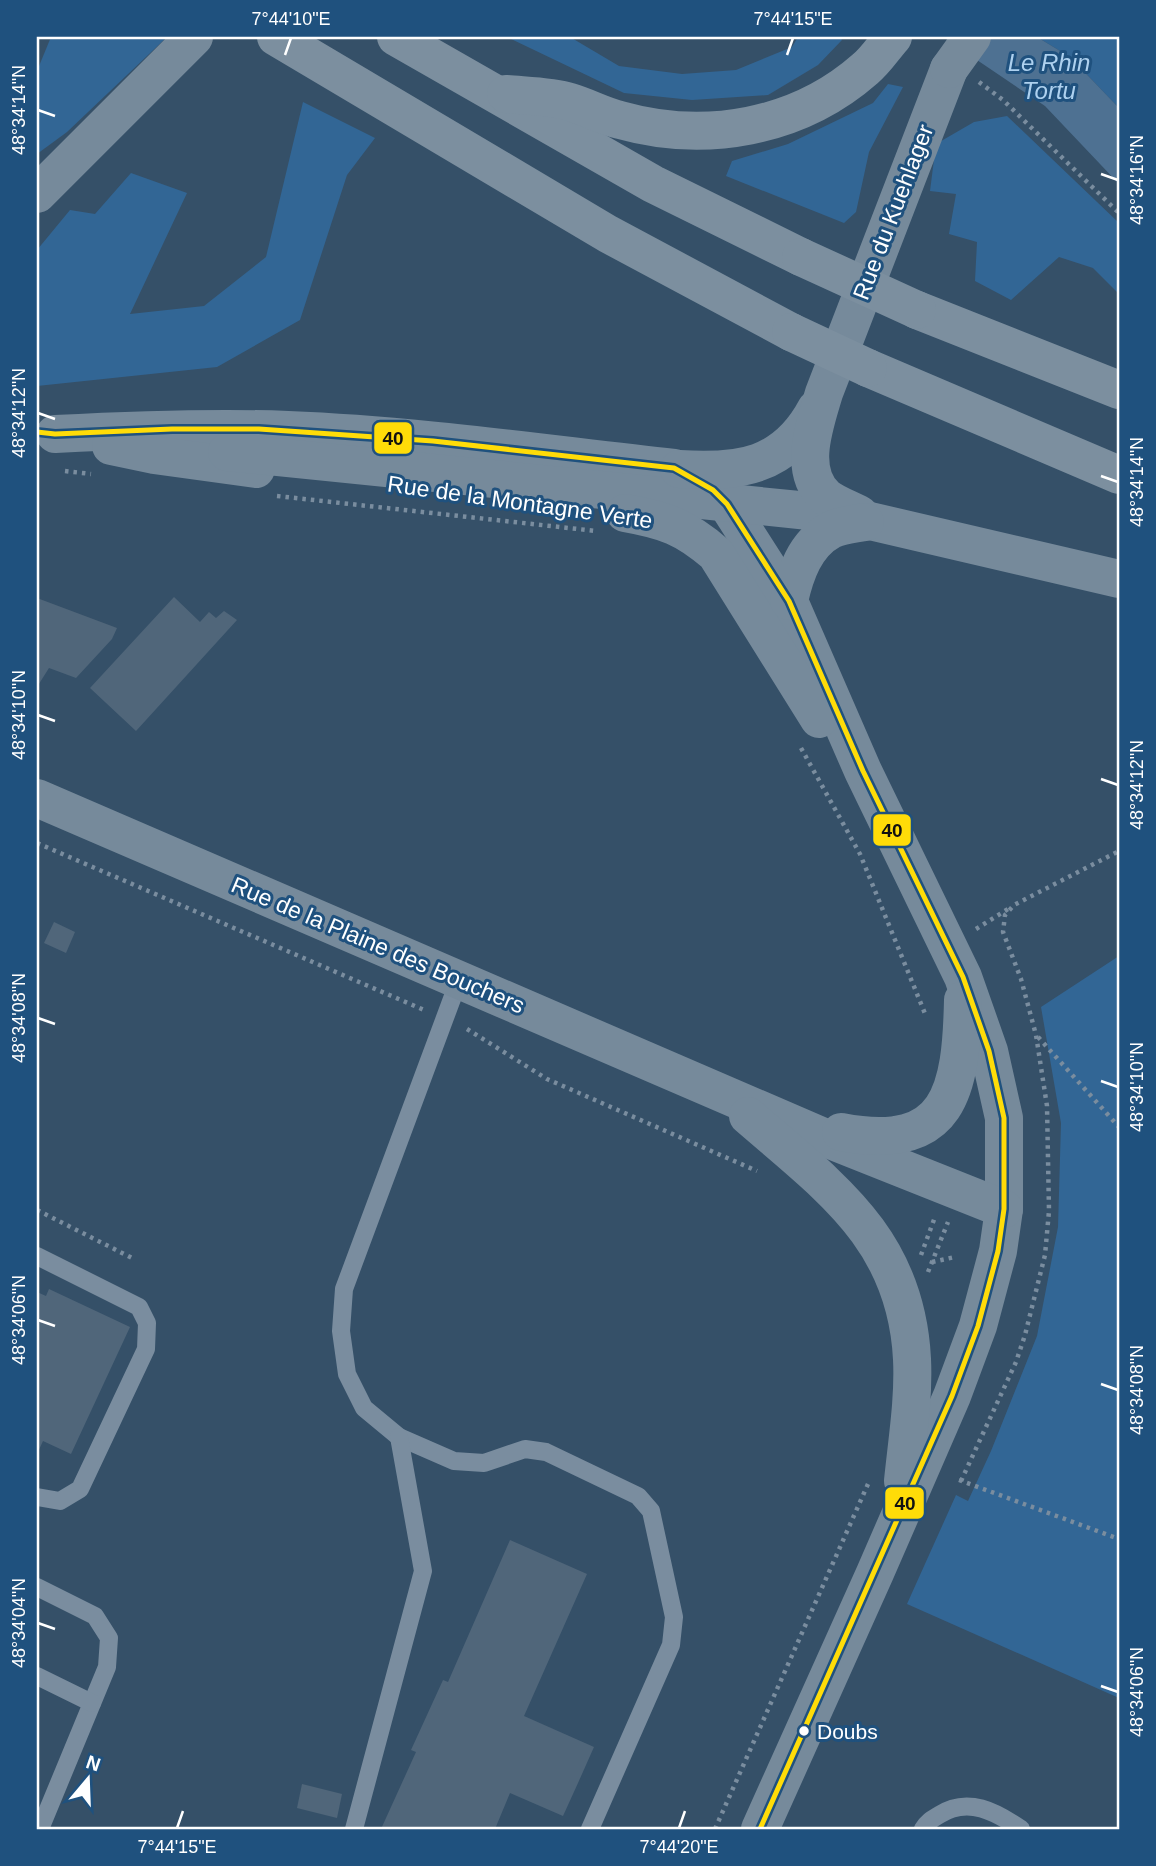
<svg xmlns="http://www.w3.org/2000/svg" width="1156" height="1866" font-family="Arial,sans-serif">
  <rect width="100%" height="100%" fill="#355068"/>
  <!-- green -->
  <g fill="#326695">
    <path d="M51,37h116l-100,95 -30,22v-83z"/>
    <path d="M507,37h63l49,29 63,8 54,-4 56,-23 6,-10h42l2,3 -24,25 -50,30 -76,5 -68,-7z"/>
    <path d="M1037,37h82v71l-49,-51z"/>
    <path d="M888,84l15,3 -34,65 -13,60 -12,11 -118,-47 6,-15 56,-17 85,-41z"/>
    <path d="M303,102l72,36 -28,37 -47,145 -83,47 -180,19v-136l33,-40 25,4 36,-41 56,20 -57,121 74,-8 62,-49z"/>
    <path d="M1007,116l112,107v71l-26,-26 -34,-11 -48,43 -36,-19 2,-39 -28,-8 7,-40 -26,-3 6,-47 38,-22z"/>
    <path d="M1119,956v742l-212,-94 49,-109 12,6 23,-50 46,-115 21,-109 3,-104 -20,-116z"/>
  </g>
  <!-- water -->
  <path fill="#4e7192" d="M943,37h94l33,20 49,51v76l-74,-78z"/>
  <!-- building -->
  <g fill="#50667a">
    <path d="M174,597l26,25 9,-10 7,6 8,-7 13,9 -101,111 -46,-43z"/>
    <path d="M37,598l80,30 -5,11 -36,39 -27,-10 -12,19z"/>
    <path d="M54,922l21,10 -9,21 -22,-10z"/>
    <path d="M49,1289l81,38 -59,127 -28,-13 -6,13v-162l9,4z"/>
    <path d="M510,1540l77,34 -63,142 70,31 -16,36 -15,33 -53,-23 -15,36h-114l35,-77 -5,-2 32,-70 5,2z"/>
    <path d="M302,1784l40,10 -5,24 -40,-10z"/>
  </g>
  <g fill="none" stroke-linecap="round" stroke-linejoin="round">
    <!-- path -->
    <g stroke="#7a8d9f" stroke-width="4.5" stroke-dasharray="3.5 5" stroke-linecap="butt">
      <path d="M979,82l24,18 116,113"/>
      <path d="M65,471l26,3"/>
      <path d="M277,496l319,35"/>
      <path d="M801,748l59,106 66,162"/>
      <path d="M37,843l387,167"/>
      <path d="M976,929l32,-20"/>
      <path d="M467,1029l80,50 210,92"/>
      <path d="M1038,1037l81,90"/>
      <path d="M37,1210l95,48"/>
      <path d="M921,1255l14,-38"/>
      <path d="M932,1262l23,-5"/>
      <path d="M928,1272l20,-50"/>
      <path d="M959,1480l160,59"/>
      <path d="M961,1481l55,-119 9,-27 20,-80 4,-44 -2,-105 -11,-71 -15,-56 -18,-47 2,-17 9,-10 105,-54"/>
      <path d="M715,1829l153,-345"/>
    </g>
    <!-- lane -->
    <g stroke="#7a8d9f" stroke-width="18">
      <path d="M459,980l-115,309 -3,42 6,43 17,34 35,29 55,24 30,2 41,-14 21,3 92,44 13,15 23,106 -3,28 -81,184"/>
      <path d="M37,1256l102,51 8,16 -1,26 -66,140 -20,12 -23,-4"/>
      <path d="M37,1587l58,29 14,22 -2,29 -67,162"/>
      <path d="M37,1676l55,27"/>
      <path d="M354,1829l69,-258 -24,-134"/>
      <path d="M923,1829c4,-7 9,-10 16,-14 29,-19 57,-3 82,14"/>
    </g>
    <!-- secondary -->
    <g stroke="#768a9b" stroke-width="38">
      <path d="M37,194l157,-157"/>
      <path d="M55,434c78,-4 155,-7 233,-4 129,5 258,24 386,38l39,22 14,14 62,97 74,170 100,206 26,74 15,67v91l-6,42 -20,75 -26,70 -77,177 -115,256"/>
      <path d="M111,446l43,9 102,14"/>
      <path d="M227,452l582,59 61,10 249,58"/>
      <path d="M679,469c60,4 106,-2 137,-60"/>
      <path d="M625,513c40,7 60,14 91,41l103,165"/>
      <path d="M860,515c-11,-6 -25,-11 -34,-18 -29,-26 -11,-73 -2,-104l125,-324"/>
      <path d="M789,601c6,-27 16,-57 42,-71 10,-5 23,-6 34,-8"/>
      <path d="M37,798l791,341 176,70"/>
      <path d="M748,1116c83,72 158,123 164,243 2,40 -5,82 -9,122"/>
      <path d="M841,1132c110,21 120,-42 122,-132"/>
    </g>
    <!-- highway -->
    <g stroke="#7c8f9f" stroke-width="38">
      <path d="M276,37l332,197 183,98"/>
      <path d="M396,37l257,147 148,73"/>
      <path d="M506,94c21,2 44,2 64,8 17,5 33,14 50,18 85,24 178,8 245,-51 11,-9 19,-22 28,-32"/>
      <path d="M917,310l202,80"/>
      <path d="M868,368l251,107"/>
    </g>
    <!-- secondary-bridge -->
    <path stroke="#768a9b" stroke-width="38" d="M949,69l23,-32"/>
    <!-- highway-bridge -->
    <g stroke="#7c8f9f" stroke-width="38">
      <path d="M801,257l116,53"/>
      <path d="M791,332l77,36"/>
    </g>
    <!-- bus-1 casing -->
    <g stroke="#1f517e" stroke-width="10">
      <path id="bus-1" d="M37,432l18,2 117,-5h87l174,12 241,27 39,22 14,14 62,97 74,170 100,206 26,74 15,67v91l-6,42 -20,75 -26,70 -192,433"/>
    </g>
    <!-- bus-1 -->
    <use href="#bus-1" stroke="#ffdc08" stroke-width="5"/>
  </g>
  <!-- ticks -->
  <path fill="none" stroke="#fff" stroke-width="2.5" d="M285,55l6,-17M787,55l6,-17M38,110l17,6M1101,174l17,6M38,413l17,6M1101,476l17,6M38,715l17,6M1101,779l17,6M38,1018l17,6M1101,1081l17,6M38,1320l17,6M1101,1384l17,6M38,1623l17,6M1101,1686l17,6M177,1828l6,-17M679,1828l6,-17"/>
  <!-- markers -->
  <circle fill="#fff" stroke="#1f517e" stroke-width="2.5" cx="804" cy="1731" r="6"/>
  <g text-anchor="middle" dominant-baseline="central" stroke-width="6" stroke-linejoin="round" paint-order="stroke">
    <!-- bus labels -->
    <g font-size="21" fill="#fff" stroke="#1f517e" text-anchor="start">
      <text x="817" y="1731">Doubs</text>
    </g>
    <!-- street labels -->
    <g font-size="23" fill="#fff" stroke="#1f517e">
      <text transform="translate(893 212) rotate(-69)">Rue du Kuehlager</text>
      <text transform="translate(520 502) rotate(8)">Rue de la Montagne Verte</text>
      <text transform="translate(378 945) rotate(23)">Rue de la Plaine des Bouchers</text>
    </g>
    <!-- water labels -->
    <g font-size="24" font-style="italic" fill="#aed1ef" stroke="#1f517e">
      <text x="1049" y="62">Le Rhin<tspan x="1049" dy="28">Tortu</tspan></text>
    </g>
  </g>
  <g stroke="#1f517e" stroke-width="2.5">
    <rect x="373" y="421" width="40" height="34" rx="7" fill="#ffdc08"/>
    <rect x="872" y="813" width="40" height="34" rx="7" fill="#ffdc08"/>
    <rect x="884" y="1486" width="41" height="34" rx="7" fill="#ffdc08"/>
  </g>
  <g font-size="19" text-anchor="middle" font-weight="bold" fill="#111">
    <text x="393" y="445">40</text>
    <text x="892" y="837">40</text>
    <text x="905" y="1510">40</text>
  </g>
  <!-- border -->
  <rect width="1156" height="1866" fill="none" stroke="#1f517e" stroke-width="77"/>
  <!-- north arrow -->
  <g transform="translate(88 1779) rotate(19)" stroke="#1f517e" stroke-width="5" paint-order="stroke">
  <path d="M0-5L12 26L0 18L-12 26Z" fill="#ffffff"/>
  <text y="-10" font-size="19" font-weight="bold" text-anchor="middle" fill="#ffffff">N</text>
  </g>
  <rect x="38" y="38" width="1080" height="1790" fill="none" stroke="#fff" stroke-width="2.5"/>
  <g font-size="18" text-anchor="middle" fill="#fff">
    <text x="291" y="25">7°44'10"E</text>
    <text x="793" y="25">7°44'15"E</text>
    <text transform="translate(19 110) rotate(-90)" y="6">48°34'14"N</text>
    <text transform="translate(1137 180) rotate(-90)" y="6">48°34'16"N</text>
    <text transform="translate(19 413) rotate(-90)" y="6">48°34'12"N</text>
    <text transform="translate(1137 482) rotate(-90)" y="6">48°34'14"N</text>
    <text transform="translate(19 715) rotate(-90)" y="6">48°34'10"N</text>
    <text transform="translate(1137 785) rotate(-90)" y="6">48°34'12"N</text>
    <text transform="translate(19 1018) rotate(-90)" y="6">48°34'08"N</text>
    <text transform="translate(1137 1087) rotate(-90)" y="6">48°34'10"N</text>
    <text transform="translate(19 1320) rotate(-90)" y="6">48°34'06"N</text>
    <text transform="translate(1137 1390) rotate(-90)" y="6">48°34'08"N</text>
    <text transform="translate(19 1623) rotate(-90)" y="6">48°34'04"N</text>
    <text transform="translate(1137 1692) rotate(-90)" y="6">48°34'06"N</text>
    <text x="177" y="1853">7°44'15"E</text>
    <text x="679" y="1853">7°44'20"E</text>
  </g>
</svg>
